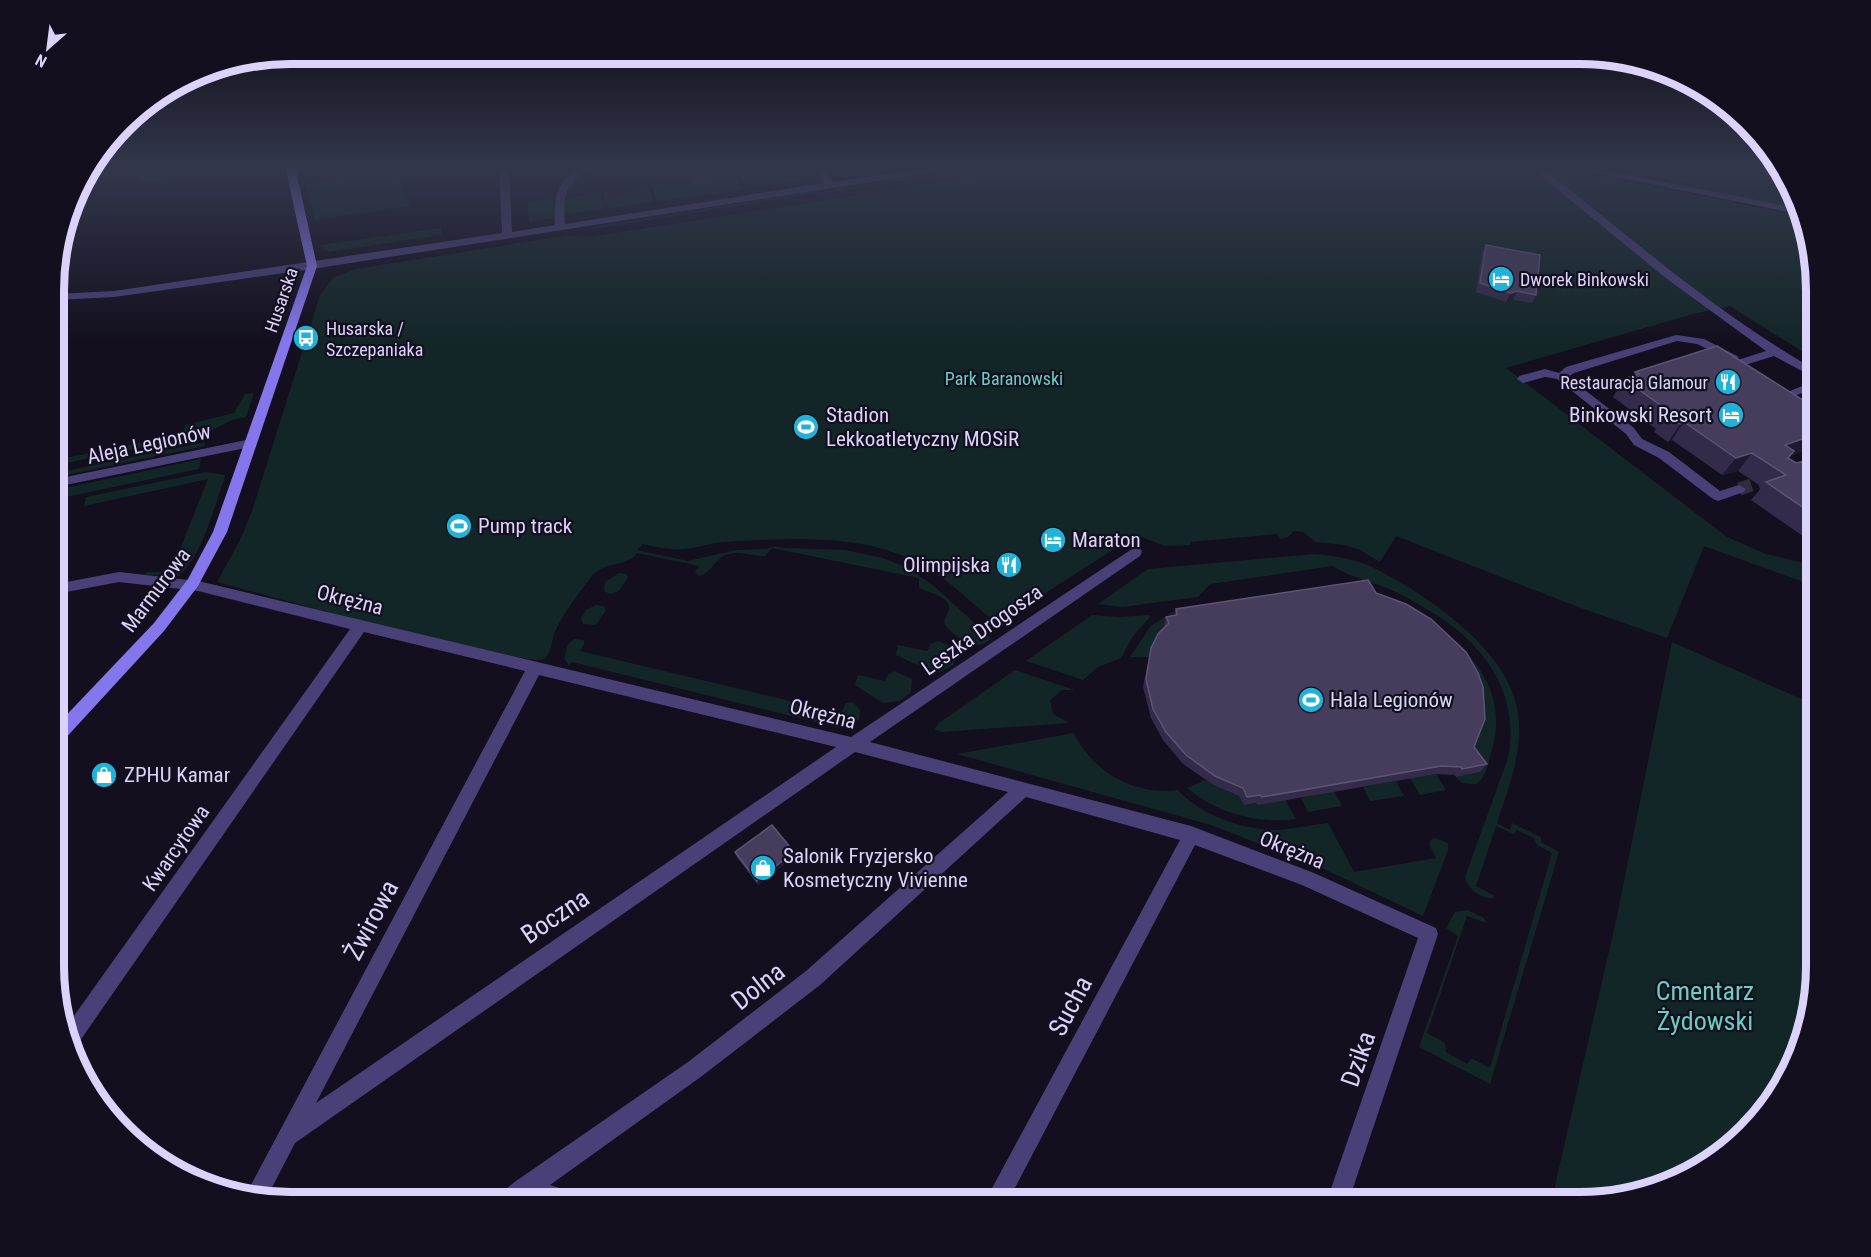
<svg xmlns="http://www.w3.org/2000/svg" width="1871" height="1257" font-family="'Roboto Condensed',sans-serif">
  <rect width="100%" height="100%" fill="#130f1e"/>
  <!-- green -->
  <g fill="#132627">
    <path d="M128,166h69l4,6 -56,11z"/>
    <path d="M599,166h70l-96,14 1,10 12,-1 1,1 -19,1 3,-11 11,-8z"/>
    <path d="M780,166h16l6,14 -55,8 -9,-16z"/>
    <path d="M986,166h563l249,49 19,60v86l-87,-55 -37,8 -187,54 221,169 39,17 51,12v21l-113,-41 -37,92 -89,-31 -182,-71 -16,26 -20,-12 -15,-5 -29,-3 -13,-10 -9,-1 -6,6 -8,2 -3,-5 -87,8 1,3 -26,1 -29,-11 -139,89c-23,-19 -46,-42 -71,-57 -59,-35 -136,-29 -202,-25 -16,1 -34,9 -50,7 -10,0 -21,-3 -31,-5l-6,6 51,11 48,-11 30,-1 9,-3 10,2 60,2 38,8 23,9 28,19 58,53c-4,2 -8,6 -13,6 -11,0 -32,-13 -35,-23 1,-4 5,-10 5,-15 -1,-11 -22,-15 -30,-19v-10l-147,-30 -7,8c-13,0 -26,-6 -39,-1 -12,4 -15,19 -27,21l-4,-4 4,-6 -62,-13c-11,15 -32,7 -46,24 -13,17 -29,38 -37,57 -2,7 -4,22 -10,25 -15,9 -290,-67 -327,-77l23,-42 12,-29 68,-216 13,-17 23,-9 214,-34 19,2 384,-60z"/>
    <path d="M1604,166h176l6,6 11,37 -102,-20 -1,-5z"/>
    <path d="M394,167l16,39 -95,14 -9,-35z"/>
    <path d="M964,168l5,1 -132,22 -3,-2z"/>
    <path d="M735,173l9,16 -87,13 -5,-17 13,-2 2,4 24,-3 -1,-5z"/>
    <path d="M648,185l5,17 -45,7 -5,-17 5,-1 1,6 23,-4 -1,-5z"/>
    <path d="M816,191l4,2 -223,35h-11z"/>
    <path d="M600,192l4,17 -40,6v-12l2,-4z"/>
    <path d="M549,199l5,1 1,18 -26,4 -2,-19z"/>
    <path d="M441,228v7l-112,17 -9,-5 1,-2z"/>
    <path d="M254,393l-8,24 -14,3 -30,15 -146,30v-5l127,-26 2,-9 49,-12 11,-19z"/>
    <path d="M205,442v4l-149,31v-4z"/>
    <path d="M201,459l-2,10 -143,30v-9z"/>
    <path d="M206,472l19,3v2c-12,32 -21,75 -46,99l-34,-1 2,-3h24l37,-93 -124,27 2,-9z"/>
    <path d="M1314,554c22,2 43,5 62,15 51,26 129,79 141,138 8,40 -8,79 -20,116l13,7 2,-7 29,14v5l18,10 -69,232 -71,-37 39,-111 -12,-8 9,-16 12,-2 16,7 3,6 -19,-7 -40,117 18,10 1,9 21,12 4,-6 19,10 62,-215 -15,-8 -3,-7 -17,-8 -3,4 -18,-8 -20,60 17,9v3c-11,1 -26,-9 -28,-21 10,-29 21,-57 31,-86 4,-13 11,-26 13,-39 10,-62 -29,-113 -81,-142 -10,-6 -21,-13 -32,-18 -21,-10 -43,-13 -63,-26l-123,18 -12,13 -76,10 -24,-3 50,-35z"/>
    <path d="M619,573l7,1 2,3 -9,14 -9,3 -6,-3 1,-9z"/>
    <path d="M596,605l8,1 2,4 -10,15 -13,-1 -2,-6 5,-8z"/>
    <path d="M1176,610l3,7 -30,40h-19l21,-31z"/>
    <path d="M1092,615l27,2 30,-2 1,2 -17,19 -12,22 -23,9 -15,13 -57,-19z"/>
    <path d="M1426,618c49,35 85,75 64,139 -3,10 -5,23 -15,27l-13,-1 -6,-6 24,-5z"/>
    <path d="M574,639l10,1v4l-4,7 261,62 5,-10 7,-1 7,8 -1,11 -5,-2 -5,7 -9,2 -268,-66 -3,4 -5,-8 4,-14z"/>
    <path d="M938,641l8,3 12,10 -5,11 -13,7 -12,-2 -32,-15 2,-10 29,6 4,-7z"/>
    <path d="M1672,642l145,64v276l-12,60 -28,56 -78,74 -103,31h-45l65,-282z"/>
    <path d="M1015,670l60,20h-13l-12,10 3,14 16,9 -127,9 -8,-2 5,-7z"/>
    <path d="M894,671l18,8 -1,13 -11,9 -17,2 -28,-18 3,-10 27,6 3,-6z"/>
    <path d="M1074,733c19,39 60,63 104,57 22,25 65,40 98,40 17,-1 35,-5 52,-7l26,49 82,-14 -6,-12v-5l5,-3 13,5v7l-25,66 -99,-47 -113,-44 -254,-71z"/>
    <path d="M1436,774l10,16 -26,5 -10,-17z"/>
    <path d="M1205,780l34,16 5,9 41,-5 11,19c-39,5 -79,-6 -109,-31z"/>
    <path d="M1396,781l8,15 -34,5 -7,-14z"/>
    <path d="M1334,791l8,15 -34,6 -7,-14z"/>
  </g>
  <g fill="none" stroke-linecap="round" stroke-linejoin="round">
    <!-- minor-tunnel -->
    <path stroke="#312c3f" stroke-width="13" stroke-dasharray="13 7" stroke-linecap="butt" d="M1739,489l37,-12"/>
    <!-- minor -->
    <g fill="#484077" fill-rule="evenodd">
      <path d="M499,166h10l3,66 43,-7c-3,-32 6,-60 44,-59 -5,4 -12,6 -18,9 -18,11 -18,29 -16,49l259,-41 -9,-17h10l8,16 104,-16h22l-5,3 -642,100 -198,28 -58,3v-6l58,-3 388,-58z"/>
      <path d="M1529,166h11c90,71 176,147 277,205v8l-43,-23 -32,10 -4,-2v-4l28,-9 -99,-72z"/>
      <path d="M1563,166h19l214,42 2,6z"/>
      <path d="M1676,335l28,4 35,18 -6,3 -4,-1 -32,-15 -20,-3 -103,32 -6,4 66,51 8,11 27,13 51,39 19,-6 7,4 -2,3 -26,9 -5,-2 -54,-41 -25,-13 -8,-11 -69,-55 -12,-2 -22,6 -6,-4 2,-3 26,-7 14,4 7,-6z"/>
      <path d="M1817,380v8l-26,9 -6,-4z"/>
      <path d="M1135,547l5,1 2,4 -2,4 -270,186 321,84 123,47 122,55 2,6 -90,269h-22l92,-265 -116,-53 -107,-40 -188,358h-23l196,-363 -154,-43 -206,188 -118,91 -152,109 31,10 3,8 -56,-2 -33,2 3,-8 18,-14 172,-119 118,-91 202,-179 -153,-40 -560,391 -29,56 -21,-3 280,-525 -161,-39 -287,413 -4,2 -7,-20 284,-398 -152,-38 -79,-9 -63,12v-10l63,-12 79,9 653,156zM539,675l297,72 -520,356z"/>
    </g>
    <!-- tertiary -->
    <path fill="#484077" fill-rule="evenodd" d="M251,439l4,1 2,3 -2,3 -199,41v-8z"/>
    <!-- secondary -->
    <path fill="#8676ec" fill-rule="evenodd" d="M285,166h10l22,100 -90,266 -29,54 -34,45 -102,111 -6,2v-18l98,-103 34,-44 25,-47 94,-266z"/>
  </g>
  <!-- wall -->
  <g fill="#342b4a">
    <path d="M1486,245l50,50 -4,8 -19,-3 -7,2 -30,-10 6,-39z"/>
    <path d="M1635,372l155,84 -2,2 8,5 21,2v81l-66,-46 11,-13 -24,-16 -16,4 -50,-35 -4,2 -14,-10 2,-3 -43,-32 11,-18 7,-2z"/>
    <path d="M1376,593l98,154 13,17 -7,8 -24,5 -1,-2 -19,-1 -178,31 -2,-2 -12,2 -5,-9 -27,-12 -29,-20 -20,-24 -12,-22 -8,-31 8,-39 14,-21 -1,-1 2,-9 8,-1 2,-7z"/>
    <path d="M735,852l60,4 -37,29 -22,-29z"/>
  </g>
  <!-- shaded-wall -->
  <g fill="#1f1831">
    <path d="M1517,291l-4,9 -7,2 5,-9z"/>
    <path d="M1684,422l-12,18 -4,2 12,-18z"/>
    <path d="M1817,434v13l-27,9 -11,13 6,-24z"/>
    <path d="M1752,453l-14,18 -16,4 14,-17z"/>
    <path d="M794,852l1,4 -37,29 -1,-4z"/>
  </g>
  <!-- building -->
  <g fill="#463d5d" stroke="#5d5475" stroke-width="1.5">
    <path d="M1486,245l54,10 -4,40 -19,-4 -6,2 -31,-10z"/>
    <path d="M1717,346l100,63v25l-32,11 9,6 -6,7 8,5 13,-3 8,5v52l-51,-35 20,-7 -34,-22 -16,5 -52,-36 -4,2 -14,-10 4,-2 -46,-33 15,-5 -4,-2z"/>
    <path d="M1368,580l8,13 30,11 25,15 35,33 12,21 5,14 2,32 -11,28 13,17 -25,5 -1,-2 -20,-1 -179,31 -2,-2 -13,2 -4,-9 -28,-12 -29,-21 -20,-23 -13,-23 -7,-30 5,-31 7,-14 11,-11 -3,-6 11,-2 -1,-6z"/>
    <path d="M772,825l22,27 -37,29 -22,-29z"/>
  </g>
  <!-- sky -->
  <linearGradient id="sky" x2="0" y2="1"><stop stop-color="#0a0810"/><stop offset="0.49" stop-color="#33374c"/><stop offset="1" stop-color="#33374c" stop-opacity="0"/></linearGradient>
  <rect width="1871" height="342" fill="url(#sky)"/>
  <!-- icons -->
  <defs>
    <g id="hotel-disc" transform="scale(1.35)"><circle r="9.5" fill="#1eb3d9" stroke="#130f1e"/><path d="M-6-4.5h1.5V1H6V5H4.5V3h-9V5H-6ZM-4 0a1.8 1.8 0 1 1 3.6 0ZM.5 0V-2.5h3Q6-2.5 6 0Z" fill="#fff"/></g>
    <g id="bus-disc" transform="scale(1.35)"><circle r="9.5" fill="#1eb3d9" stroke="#130f1e"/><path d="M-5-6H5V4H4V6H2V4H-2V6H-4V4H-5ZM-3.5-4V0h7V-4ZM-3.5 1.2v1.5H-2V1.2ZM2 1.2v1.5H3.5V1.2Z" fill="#fff"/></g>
    <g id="restaurant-disc" transform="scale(1.35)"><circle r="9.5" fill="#1eb3d9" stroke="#130f1e"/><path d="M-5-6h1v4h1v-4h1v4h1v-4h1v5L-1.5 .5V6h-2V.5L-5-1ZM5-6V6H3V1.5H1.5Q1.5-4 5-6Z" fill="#fff"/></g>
    <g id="stadium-disc" transform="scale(1.35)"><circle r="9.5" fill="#1eb3d9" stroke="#130f1e"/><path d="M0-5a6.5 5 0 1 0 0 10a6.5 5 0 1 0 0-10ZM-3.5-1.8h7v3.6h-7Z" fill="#fff"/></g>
    <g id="shop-disc" transform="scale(1.35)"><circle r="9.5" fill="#1eb3d9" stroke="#130f1e"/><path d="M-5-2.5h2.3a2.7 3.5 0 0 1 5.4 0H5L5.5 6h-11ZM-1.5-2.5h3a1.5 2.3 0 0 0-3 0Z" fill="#fff"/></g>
  </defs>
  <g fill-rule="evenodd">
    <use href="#hotel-disc" x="1501" y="279"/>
    <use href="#bus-disc" x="306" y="338"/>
    <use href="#restaurant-disc" x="1728" y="382"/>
    <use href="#hotel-disc" x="1731" y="415"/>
    <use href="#stadium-disc" x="806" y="427"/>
    <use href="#stadium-disc" x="459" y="526"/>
    <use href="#hotel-disc" x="1053" y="540"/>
    <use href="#restaurant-disc" x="1009" y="565"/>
    <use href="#stadium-disc" x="1311" y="700"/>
    <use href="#shop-disc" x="104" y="775"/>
    <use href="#shop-disc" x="763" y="868"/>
  </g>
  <g text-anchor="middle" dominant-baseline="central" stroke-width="4.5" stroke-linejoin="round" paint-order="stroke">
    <!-- far-poi labels -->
    <g font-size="18" fill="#dbd3f9" stroke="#130f1e" text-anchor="start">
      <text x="1520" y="279">Dworek Binkowski</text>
      <text x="326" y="328">Husarska /<tspan x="326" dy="21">Szczepaniaka</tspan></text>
      <text x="1708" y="382" text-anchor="end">Restauracja Glamour</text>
    </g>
    <!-- far-street labels -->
    <g font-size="18" fill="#dbd3f9" stroke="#130f1e">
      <text transform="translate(281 300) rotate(-71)">Husarska</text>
    </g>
    <!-- far-park labels -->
    <g font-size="18" fill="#69cfc0" stroke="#130f1e">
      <text x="1004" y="378">Park Baranowski</text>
    </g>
    <!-- poi labels -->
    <g font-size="21" fill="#dbd3f9" stroke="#130f1e" text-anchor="start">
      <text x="826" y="415">Stadion<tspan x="826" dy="24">Lekkoatletyczny MOSiR</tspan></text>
      <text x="1712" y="415" text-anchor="end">Binkowski Resort</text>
      <text x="478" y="526">Pump track</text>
      <text x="1072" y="540">Maraton</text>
      <text x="990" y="565" text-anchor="end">Olimpijska</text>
      <text x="1330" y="700">Hala Legionów</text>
      <text x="124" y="775">ZPHU Kamar</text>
      <text x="783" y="856">Salonik Fryzjersko<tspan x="783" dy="24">Kosmetyczny Vivienne</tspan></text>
    </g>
    <!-- street labels -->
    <g font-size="21" fill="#dbd3f9" stroke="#130f1e">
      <text transform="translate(149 444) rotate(-12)">Aleja Legionów</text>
      <text transform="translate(156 590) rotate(-53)">Marmurowa</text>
      <text transform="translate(350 600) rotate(14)">Okrężna</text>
      <text transform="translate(982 630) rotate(-35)">Leszka Drogosza</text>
      <text transform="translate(823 714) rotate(14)">Okrężna</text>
      <text transform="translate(176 848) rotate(-55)">Kwarcytowa</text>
      <text transform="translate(1292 850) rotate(22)">Okrężna</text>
    </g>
    <!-- near-street labels -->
    <g font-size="26" fill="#dbd3f9" stroke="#130f1e">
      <text transform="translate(555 916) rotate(-34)">Boczna</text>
      <text transform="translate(371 920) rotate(-62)">Żwirowa</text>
      <text transform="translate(758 986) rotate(-38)">Dolna</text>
      <text transform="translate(1070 1006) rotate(-62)">Sucha</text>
      <text transform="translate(1358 1059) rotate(-71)">Dzika</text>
    </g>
    <!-- near-park labels -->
    <g font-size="26" fill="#69cfc0" stroke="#130f1e">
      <text x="1705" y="991">Cmentarz<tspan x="1705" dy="30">Żydowski</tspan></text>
    </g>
  </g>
  <!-- crop -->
  <path d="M0 0H1871V1257H0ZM290 64H1580A226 226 0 0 1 1806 290V966A226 226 0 0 1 1580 1192H290A226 226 0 0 1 64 966V290A226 226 0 0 1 290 64Z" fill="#130f1e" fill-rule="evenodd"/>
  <path fill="none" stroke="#dbd3f9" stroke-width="8" d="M290 64H1580A226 226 0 0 1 1806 290V966A226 226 0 0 1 1580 1192H290A226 226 0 0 1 64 966V290A226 226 0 0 1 290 64Z"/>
  <!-- north arrow -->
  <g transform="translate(48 48) rotate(208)" stroke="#130f1e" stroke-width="4.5" paint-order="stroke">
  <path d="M0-4.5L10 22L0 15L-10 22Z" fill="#dbd3f9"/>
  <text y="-9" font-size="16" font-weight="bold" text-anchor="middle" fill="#dbd3f9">N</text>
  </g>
</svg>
